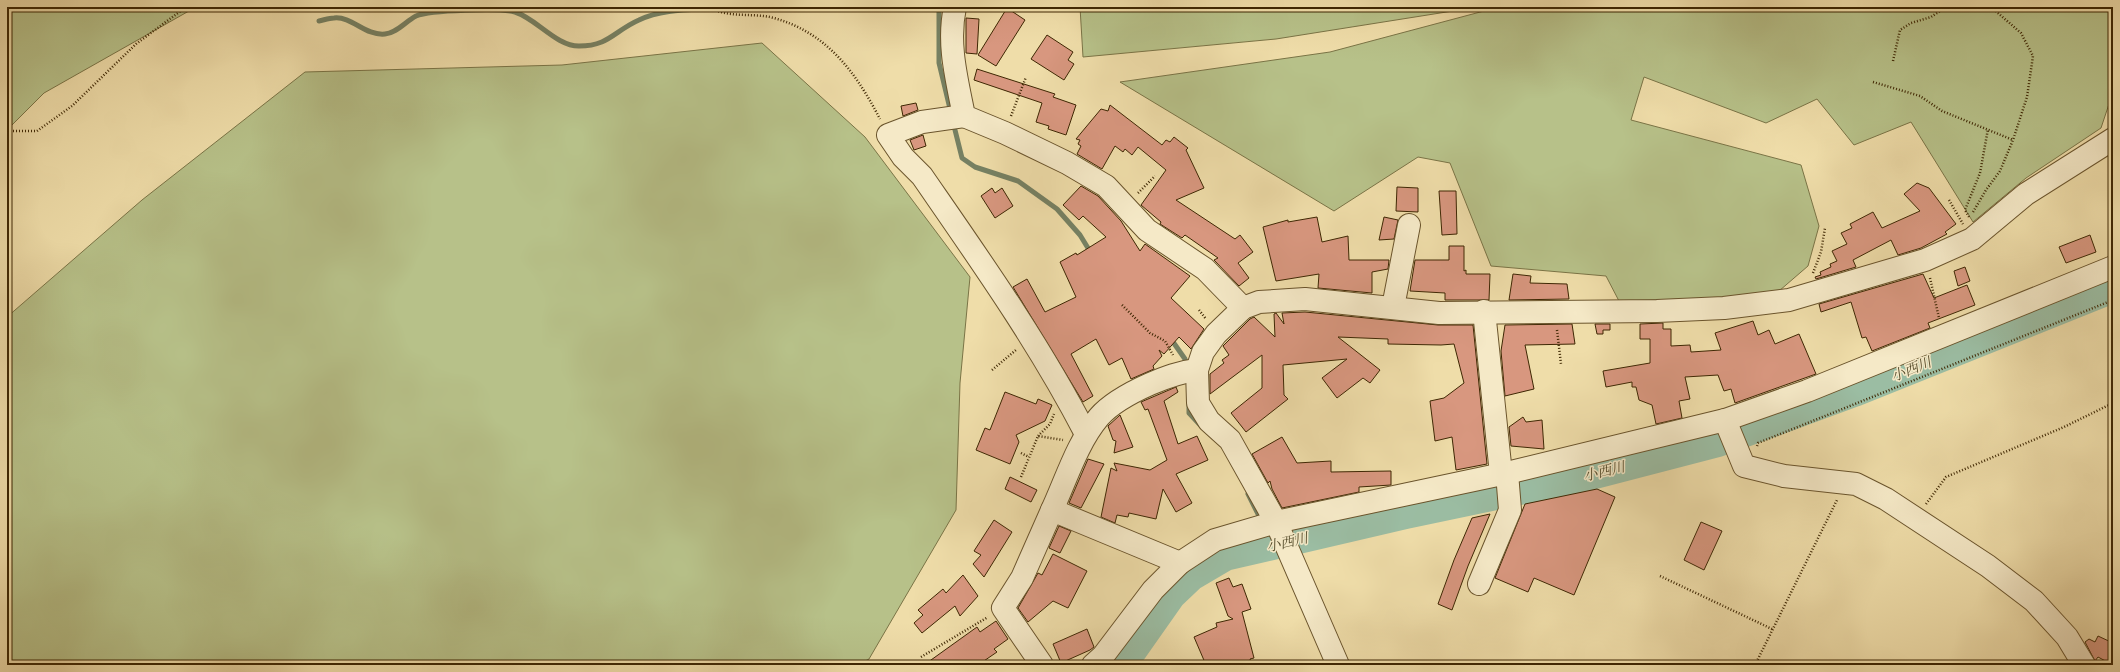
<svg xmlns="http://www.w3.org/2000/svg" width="2120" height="672" font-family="'Libre Caslon Text','Noto Serif JP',serif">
  <rect width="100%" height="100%" fill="#efdda9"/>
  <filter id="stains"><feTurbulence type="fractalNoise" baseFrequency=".005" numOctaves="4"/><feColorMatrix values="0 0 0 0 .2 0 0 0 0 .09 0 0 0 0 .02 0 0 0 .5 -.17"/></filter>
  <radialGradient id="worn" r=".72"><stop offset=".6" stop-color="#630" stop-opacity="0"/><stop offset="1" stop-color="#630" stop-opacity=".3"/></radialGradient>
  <!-- green -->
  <g fill="#b7c189" stroke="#7a7446">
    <path d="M7,7h189l-152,86 -37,37z"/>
    <path d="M1080,7h398l-202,32 -193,18z"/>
    <path d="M1499,7h614v85l-12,36 -75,50 -53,44 -62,-100 -57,23 -37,-46 -51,24 -122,-46 -13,43 170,45 18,61 -11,40 -29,25 -56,7 -104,3 -13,-25 -115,-10 -41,-103 -32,-6 -84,54 -214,-129 210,-30z"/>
    <path d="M762,43l103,94 105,140 -10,106 -4,127 -87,149 -11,6h-851v-348l135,-117 163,-128 257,-7z"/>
  </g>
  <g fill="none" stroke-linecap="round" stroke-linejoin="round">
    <!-- stream -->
    <g stroke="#768163" stroke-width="5">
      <path d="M939,7v56l12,50"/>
      <path d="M319,21c5,-1 10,-3 15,-3 18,-2 31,18 51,16 12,-1 21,-13 31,-18 14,-6 85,-8 99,-4 22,7 41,34 64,34 30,0 35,-15 60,-26 25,-12 58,-10 86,-13"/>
      <path d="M953,122l9,36 13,9 43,14 39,28 23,26 11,18"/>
      <path d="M1171,339l14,20v7"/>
      <path d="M1189,404v9l13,14"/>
      <path d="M1248,494l13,26"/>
      <path d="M1267,531l7,14"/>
    </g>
    <!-- river -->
    <path stroke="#9bbda3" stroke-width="30" d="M1119,665l14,-16 38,-54 20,-19 34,-20 181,-42 185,-39 127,-33 136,-50 259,-104"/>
  </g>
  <!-- building -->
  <g fill="#d8977f" stroke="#3e2703">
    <path d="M1007,8l18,12 -29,46 -18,-11z"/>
    <path d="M966,18l13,1 -2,35 -11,-1z"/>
    <path d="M1047,35l26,17 -5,8 6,4 -10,16 -33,-21z"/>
    <path d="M977,69l78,25 -2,3 23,8 -10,30 -18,-6 1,-3 -13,-4 6,-19 -68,-23z"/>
    <path d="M916,103l2,7 -15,6 -2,-10z"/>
    <path d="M1110,105l52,40 4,-5 4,2 4,-5 14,11 -2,2 18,38 -28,12 59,39 5,-4 13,17 -15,11 11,15 -10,8 -25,-26 4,-2 -33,-23 -3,3 -22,-14 1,-2 -20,-17 25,-35 -28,-23 -6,8 -7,-6 -2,3 -8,-6 -13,23 -25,-15 4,-8 -3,-2 2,-4 -4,-1 25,-30 7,2z"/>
    <path d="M923,135l3,11 -12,4 -4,-10z"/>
    <path d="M1917,183l12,5 27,36 -11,8 2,2 -26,14 -23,7 -7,-15 -38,20 3,7 -40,12 -1,-2 6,-2 -1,-3 11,-5 -1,-3 7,-3 -5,-10 15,-7 -6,-11 11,-5 -2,-4 23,-12 9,16 38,-17 -16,-17z"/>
    <path d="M1081,186l17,10 23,25 19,30 5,-7 45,32 -19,22 33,31 -13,20 -12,-12 -15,17 -5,-4 3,6 -9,10 1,3 -23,10 -9,-21 -13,7 -13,-26 -25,15 22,42 -10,6 -70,-115 14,-8 18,33 31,-15 -16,-35 16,-9 1,2 29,-18 -23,-21 -4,4 -16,-15z"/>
    <path d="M1397,187l21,1v24l-22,-1z"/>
    <path d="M992,188l3,5 7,-5 11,18 -18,12 -14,-22z"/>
    <path d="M1439,191h17l1,43 -15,1z"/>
    <path d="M1317,217l5,25 26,-6 1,24h40l-1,9 -16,3v21l-54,-5 1,-14 -43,7 -13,-54 25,-7v2z"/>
    <path d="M1384,217l14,3 -4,19 -15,1z"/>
    <path d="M2090,235l6,17 -30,11 -7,-16z"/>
    <path d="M1449,246h15v25l2,-1v4h24l-1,26h-44v-7l-35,-2 5,-31h34z"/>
    <path d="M1965,267l5,14 -12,5 -4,-15z"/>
    <path d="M1513,274l18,2 -1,7 37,1 2,15 -60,1z"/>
    <path d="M1923,274l11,24 33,-13 8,20 -47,18 2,5 -58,23 -6,-14 -4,1 -11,-36 -30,10 -2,-8z"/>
    <path d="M1305,312l133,13h35l14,139 -31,6 -4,-33 -17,4 -5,-40 14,-3 20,-15 -10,-39 -13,1 -53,-1v-5l-50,-2 42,33 -10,13 -7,-5 -26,20 -15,-20 25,-19 -64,6 1,30 4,4 -42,33 -15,-19 31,-25v-33l-52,39v-20l14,-11 -2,-3 7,-5 -6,-9 27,-27 4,-2 21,20 -1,-23 2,-1 8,11 -2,-11z"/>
    <path d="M1753,321l5,14 11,-5 6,14 24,-10 17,40 -81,29 -4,-14 -7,2 -6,-16 -33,2 5,22 -11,2 3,17 -26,6 -4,-19 -13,-5 -3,-13h-4v-5l-26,5 -3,-16 47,-8v-24h-10v-15l23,-1v6h8v17l19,-1 1,7 30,-2 -6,-17z"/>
    <path d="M1572,324l3,20 -50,1 9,44 -29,7 -4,-45 4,-26z"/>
    <path d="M1595,324h15v6h-7v4h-6z"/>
    <path d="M1176,387l2,5 -14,9 14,43 19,-8 11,24 -32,14 16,29 -16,9 -13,-23 -7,30 -27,-6 -1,4 -11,-2 -2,8 -14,-6 10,-49 6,3 -3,-8 36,7 17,-10 -19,-51 -3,1 -4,-8z"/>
    <path d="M1005,392l31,12 2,-5 14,6 -7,16 -29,14 3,7 -9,22 -34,-14 9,-22 5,2z"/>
    <path d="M1120,415l13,32 -19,6 2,-12 -3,-1 -5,-14z"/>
    <path d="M1523,417l3,5 16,-2 2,29 -33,-3 -2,-19z"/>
    <path d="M1282,437l15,26 34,-2v11l60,-1v14l-32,2v5l-77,16 -10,-19 -2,-8 -2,2 -16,-29z"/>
    <path d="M1088,459l16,5 -23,44 -12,-5z"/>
    <path d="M1010,477l27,13 -6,12 -26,-13z"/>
    <path d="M1597,489l18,8 -41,98 -40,-17 -6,14 -33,-14 30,-74z"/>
    <path d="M1490,514l-22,52 -16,44 -14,-6 16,-44 18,-42z"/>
    <path d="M994,520l18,12 -28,45 -11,-13 8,-9 -7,-4z"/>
    <path d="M1701,522l21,9 -18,39 -20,-10z"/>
    <path d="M1059,526l12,5 -11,22 -11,-5z"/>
    <path d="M1053,554l34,17 -19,37 -15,-7 -25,21 -10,-14 20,-35 4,2z"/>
    <path d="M963,575l15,21 -18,20 -5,-10 -33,27 -8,-10 9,-8 -5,-5 25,-21 3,4z"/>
    <path d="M1229,578l4,9 9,-3 9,25 -9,3 12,46 -4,1 2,6h-46l-12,-28 23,-10 -1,-4 17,-4 -5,-3 -12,-33z"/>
    <path d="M996,621l12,18 -14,10 3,3 -19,13h-54l53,-38 3,5z"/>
    <path d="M1087,629l7,18 -4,3 -29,13 -8,-19z"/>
    <path d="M2098,636l15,7v22l-15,-8 -3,4 -10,-19 4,-3 6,3z"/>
  </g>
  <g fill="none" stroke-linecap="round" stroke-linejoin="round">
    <!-- minor casing -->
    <g stroke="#6a542c" stroke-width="24">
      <g id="minor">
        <path d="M955,7c-8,37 2,73 9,109l41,17 62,30 39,23 41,44 58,39 38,39"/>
        <path d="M964,116l-42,6 -34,13 15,22 19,19c58,84 117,167 164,258"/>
        <path d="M1393,307l16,-82"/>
        <path d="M1484,311l17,163"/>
        <path d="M1725,420l19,46 40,10 72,8 30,15 102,67 46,35 33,36 17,28"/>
        <path d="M1052,510c14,-30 25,-67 47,-93 13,-15 33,-25 51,-33 16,-7 29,-12 47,-14"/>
        <path d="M1479,584l31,-74 -3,-37"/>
        <path d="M1042,665l-39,-57 19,-30 30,-68 128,53"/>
        <path d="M1093,665l10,-9 50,-66 27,-27 35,-23 61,-18 231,-49 218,-53 82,-29 306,-124"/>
        <path d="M1338,665l-62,-143 -46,-82 -21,-19 -11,-18 -1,-33 6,-18 13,-18 27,-26 16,-6 46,-3 134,14 218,-2 67,-3 65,-8 136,-40 47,-21 54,-45 87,-55"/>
      </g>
    </g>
    <!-- path -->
    <g stroke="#3e2703" stroke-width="2.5" stroke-dasharray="1 2" stroke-linecap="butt">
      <path d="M707,7c6,2 12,5 18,6 14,3 30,1 45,4 56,14 85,54 110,102"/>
      <path d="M1893,61l7,-31 11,-7 20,-6 15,-10"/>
      <path d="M1873,82l47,14 22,15 71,29"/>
      <path d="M1011,116l15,-39"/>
      <path d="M7,131h30l35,-25 64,-62 50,-37"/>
      <path d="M1138,193l17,-17"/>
      <path d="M1949,200l14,24"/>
      <path d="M1973,212l13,-22 14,-19 13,-31 14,-43 6,-41 -12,-23 -30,-26"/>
      <path d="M1969,217l-4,-7 15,-37 8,-44"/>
      <path d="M1813,273l8,-21 4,-24"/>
      <path d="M1930,278l9,40"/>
      <path d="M1122,305l28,28 15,8 8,14"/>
      <path d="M1199,310l7,9"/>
      <path d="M1557,330l4,34"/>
      <path d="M992,370l24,-20"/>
      <path d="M1038,436l12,-12 4,-10"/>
      <path d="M1757,446l1,-3 355,-143"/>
      <path d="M1021,453l8,4"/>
      <path d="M1021,477l17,-41 25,4"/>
      <path d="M1926,504l20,-27 118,-50 49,-24"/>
      <path d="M1660,576l112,53"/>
      <path d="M921,657l67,-40"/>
      <path d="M1755,665l82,-165"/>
    </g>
    <!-- minor -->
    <use href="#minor" stroke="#f5e9c7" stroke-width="22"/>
  </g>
  <g text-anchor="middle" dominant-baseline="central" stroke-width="3" stroke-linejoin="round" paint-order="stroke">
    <!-- water labels -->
    <g font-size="14" font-style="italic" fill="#554c2b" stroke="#f5e9c7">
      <text transform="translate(1911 369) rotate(-22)">小西川</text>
      <text transform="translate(1604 471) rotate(-14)">小西川</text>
      <text transform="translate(1287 542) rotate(-13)">小西川</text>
    </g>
  </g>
  <!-- margin -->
  <rect width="2120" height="672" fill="none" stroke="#efdda9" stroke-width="24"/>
  <rect x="8" y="8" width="2104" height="656" fill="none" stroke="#3e2703" stroke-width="2"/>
  <rect x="12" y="12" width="2096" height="648" fill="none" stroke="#3e2703"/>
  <rect width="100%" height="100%" filter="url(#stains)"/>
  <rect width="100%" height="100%" fill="url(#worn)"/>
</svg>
